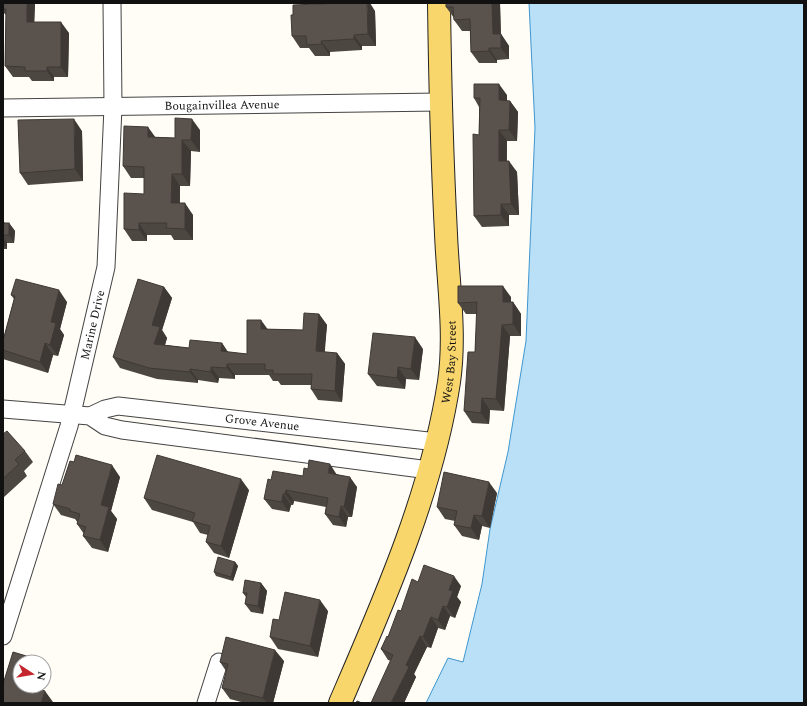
<svg xmlns="http://www.w3.org/2000/svg" width="807" height="706" font-family="Spectral,serif">
  <rect width="100%" height="100%" fill="#fffdf5"/>
  <!-- water -->
  <path fill="#b9e0f7" stroke="#3f96cf" d="M529,3h275v700h-378l22,-45 15,4 19,-78 8,-55 18,-77 18,-111 9,-213z"/>
  <g fill="none" stroke-linecap="round" stroke-linejoin="round">
    <!-- minor casing -->
    <g stroke="#444" stroke-width="19">
      <g id="minor">
        <path id="s1" d="M3,108l437,-6"/>
        <path d="M3,409l87,7 15,10 17,4 307,40"/>
        <path id="s2" d="M90,416l15,-7 13,-3 319,36"/>
        <path id="s3" d="M3,636l66,-210 37,-159 7,-160 -1,-104"/>
        <path d="M206,703l13,-41"/>
      </g>
    </g>
    <!-- primary casing -->
    <g stroke="#222" stroke-width="24">
      <g id="primary">
        <path id="s4" d="M340,703c44,-102 92,-210 109,-321 7,-48 -1,-99 -3,-148 -4,-77 -6,-154 -7,-231"/>
      </g>
    </g>
    <!-- minor -->
    <use href="#minor" stroke="#fff" stroke-width="17"/>
    <!-- primary -->
    <use href="#primary" stroke="#f9d66b" stroke-width="22"/>
  </g>
  <!-- wall -->
  <g fill="#4d4742">
    <path d="M3,3h32l-1,19 35,11 -1,44h-14v4h-22l-3,-4h-16l-8,-11 1,-51 -3,-3z"/>
    <path d="M446,3h54l1,31 8,12v13l-12,1v3h-18l-8,-11 -1,-21h-8l-8,-11v-2l-8,-11z"/>
    <path d="M375,11l1,35h-14v4l-32,2v4h-15l-6,-8h-9l-8,-12z"/>
    <path d="M507,95v6h3l8,11 -1,29h-10v20l10,11 2,43h-10v11l-27,1 -8,-11 5,-81v-28l-5,-9z"/>
    <path d="M200,130v22l-9,-1 -1,35h-10v17l13,12v25h-19l-3,-5h-24v6h-15l-8,-12 20,-35v-16h-13l-8,-12 33,-29 19,1z"/>
    <path d="M82,131l1,50 -55,4 -8,-12z"/>
    <path d="M3,221l2,2h4l6,8 -1,12h-7v6h-4z"/>
    <path d="M164,287l8,11 -10,32 5,8 -2,7 24,3 33,-5 6,9 19,2 20,-25 36,1 16,-16 8,11 -3,27 13,1 8,11 -3,38 -24,-2 -7,-11v-4h-30l-3,-4h-5l-4,-6h-34v4l-16,-1 -1,5 -20,-3v3l-41,-4 -37,-11 -7,-11z"/>
    <path d="M11,295l56,7 -7,27 4,6 -6,21 -5,-1 -5,18 -45,-14v-22h1l10,-38z"/>
    <path d="M511,297v5h2l8,12v22h-11l-6,75 -14,-1 -1,14 -17,-1 -8,-12 11,-59 2,-38h-11l-8,-11z"/>
    <path d="M423,349l-4,31 -13,-1 -1,10 -28,-3 -9,-12z"/>
    <path d="M3,434l22,17 8,11 -9,9 3,5 -24,22z"/>
    <path d="M337,474l20,13 -5,30h-4l-2,10 -13,-2 -8,-11 1,-7 -32,-6 -1,4h-2l-2,7 -17,-3 -8,-10 7,-19 32,-4z"/>
    <path d="M120,477l-9,34 6,8 -9,33 -16,-4 -9,-12 1,-2 -7,-10 1,-1 -3,-4 -14,-4 -8,-11 9,-19z"/>
    <path d="M249,490l-20,68 -15,-5 -8,-11 2,-7 -8,-2 -7,-11 -41,-12 -8,-12z"/>
    <path d="M497,493l-7,35 -8,-2 -3,14 -17,-4 -8,-11 1,-4 -10,-2 -8,-12z"/>
    <path d="M235,562l3,4 -5,15 -17,-5 -2,-4z"/>
    <path d="M418,582l43,4 -4,11 4,5 -6,16 -5,-2 -5,14 -7,-2 -7,20 -4,-1 -13,27 2,3 -12,26h-33l20,-42 -3,-1 -7,-11 7,-12 13,-26z"/>
    <path d="M261,583l6,8 -4,23 -12,-2 -6,-8 1,-7 -3,-4z"/>
    <path d="M328,611l-10,46 -40,-8 -8,-12 9,-17z"/>
    <path d="M284,661l-11,42h-28l-15,-4 -8,-11 4,-17 -6,-9z"/>
  </g>
  <!-- shaded-wall -->
  <g fill="#3f3936">
    <path d="M27,3h8l-1,29 -7,-10z"/>
    <path d="M367,3h3l5,8 1,35 -8,-12z"/>
    <path d="M492,3h8l1,43 -8,-12z"/>
    <path d="M61,22l8,11 -1,44 -7,-10z"/>
    <path d="M501,34l8,12v13l-8,-11z"/>
    <path d="M354,35l8,11v4l-8,-11z"/>
    <path d="M321,41l9,11v4l-8,-12z"/>
    <path d="M489,48l8,12v3l-8,-12z"/>
    <path d="M47,67l7,10v4l-7,-10z"/>
    <path d="M499,84l8,11v17l-8,-12z"/>
    <path d="M510,101l8,11 -1,29 -8,-11z"/>
    <path d="M74,119l8,12 1,50 -8,-12z"/>
    <path d="M192,119l8,11v22l-9,-12z"/>
    <path d="M148,127l8,11 -8,-1z"/>
    <path d="M499,130l8,11 -1,31 -7,-11z"/>
    <path d="M182,140l9,11 -1,35 -8,-12z"/>
    <path d="M509,161l8,11 2,43 -8,-11z"/>
    <path d="M172,174l8,12 -1,28 -8,-11z"/>
    <path d="M185,203l8,12v25l-8,-11z"/>
    <path d="M501,204l8,11v11l-8,-11z"/>
    <path d="M9,223l6,8 -1,12 -5,-8z"/>
    <path d="M139,223l8,12v6l-8,-11z"/>
    <path d="M3,237l4,6v6l-4,-5z"/>
    <path d="M503,286l8,11v16l-8,-11z"/>
    <path d="M164,287l8,11 -10,32 5,8 -5,17 -8,-11 -2,-19z"/>
    <path d="M59,290l8,12 -7,27 4,6 -6,21 -8,-11 1,-23z"/>
    <path d="M513,302l8,12v22l-8,-12z"/>
    <path d="M319,314l8,11 -3,37 -8,-11z"/>
    <path d="M261,320l8,11 -8,-2z"/>
    <path d="M502,325l8,11 -6,75 -8,-12z"/>
    <path d="M415,337l8,12 -4,31 -8,-11z"/>
    <path d="M45,343l8,12 -5,18 -8,-11z"/>
    <path d="M222,343l7,11 -8,-3z"/>
    <path d="M337,353l8,11 -3,38 -7,-11z"/>
    <path d="M227,364l8,11v4l-8,-11z"/>
    <path d="M211,367l8,11 -1,5 -7,-11z"/>
    <path d="M398,367l8,12 -1,10 -8,-11z"/>
    <path d="M190,369l8,11v3l-8,-11z"/>
    <path d="M482,398l8,12 -1,14 -8,-11z"/>
    <path d="M330,464l7,11 -9,-2z"/>
    <path d="M112,465l8,12 -9,34 6,8 -9,33 -8,-12 1,-35z"/>
    <path d="M350,477l7,10 -5,30 -8,-10z"/>
    <path d="M241,479l8,11 -20,68 -8,-12z"/>
    <path d="M489,482l8,11 -7,35 -8,-12z"/>
    <path d="M286,490l8,11 -1,4 -8,-11z"/>
    <path d="M283,494l8,11 -2,7 -7,-10z"/>
    <path d="M341,506l7,11 -2,10 -7,-10z"/>
    <path d="M474,515l8,11 -3,14 -8,-12z"/>
    <path d="M235,562l3,4 -5,15 -2,-4z"/>
    <path d="M454,576l7,10 -4,11 4,5 -6,16 -8,-11 2,-17z"/>
    <path d="M261,583l6,8 -4,23 -5,-8z"/>
    <path d="M320,600l8,11 -10,46 -8,-11z"/>
    <path d="M443,606l7,10 -5,14 -7,-10z"/>
    <path d="M431,617l7,11 -7,20 -8,-11z"/>
    <path d="M420,636l7,11 -13,27 2,3 -12,26h-12l14,-38z"/>
    <path d="M275,650l9,11 -11,42h-6l-4,-5z"/>
    <path d="M44,666l4,6 -4,12z"/>
    <path d="M32,686h11l-3,12 -8,-11z"/>
    <path d="M45,691l8,11v1h-12z"/>
  </g>
  <!-- building -->
  <g fill="#5a524d" stroke="#3f3936">
    <path d="M3,3h24v19h34v45h-14v4h-22v-4l-20,-1 1,-57h-3z"/>
    <path d="M342,3h25l1,31 -14,1v4l-33,2 1,3 -15,1 -1,-9h-14l-1,-21h2v-10z"/>
    <path d="M446,3h46l1,31h8v14h-12v3l-18,1 -1,-33 -16,1 -1,-13h-7z"/>
    <path d="M474,84h25v16l11,1 -1,29h-10v31h10l2,43h-10v11l-27,1 -1,-82 6,1 1,-37h-6z"/>
    <path d="M175,118l17,1 -1,21h-9v34h-10l-1,29h14v26l-19,-1 1,-5h-28v7l-15,-1v-36l20,1v-27l-21,-1 1,-40 24,1v10l27,1z"/>
    <path d="M74,119l1,50 -55,4 -2,-53z"/>
    <rect x="3" y="223" width="6" height="12"/>
    <path d="M16,279l43,11 -8,32 5,1 -6,22 -5,-2 -5,19 -37,-12v-13h1l11,-41 -4,-1z"/>
    <path d="M138,279l26,8 -12,38 8,2 -6,17 35,4 1,-8 32,3 -1,8 26,3v-34h14v9l42,1 1,-17 15,1 -3,37 21,2 -2,38 -24,-2 1,-15h-39v-4h-8v-6h-38v4l-16,-1v5l-21,-3v3l-41,-4 -36,-11z"/>
    <path d="M458,286h45v16h10v22l-11,1 -6,74 -14,-1 -1,15 -17,-2 4,-59h7l2,-50 -19,1z"/>
    <path d="M373,333l42,4 -4,32 -13,-2 -1,11 -29,-4z"/>
    <path d="M7,431l18,20 -10,9 4,4 -16,15v-45z"/>
    <path d="M76,455l36,10 -11,40 8,2 -9,33 -17,-4 3,-9 -9,-3 3,-10 -10,-3v-2l-17,-5 5,-20 4,1 8,-24 4,1z"/>
    <path d="M157,455l84,24 -20,67 -15,-4 4,-16 -18,-5 3,-8 -51,-15z"/>
    <path d="M309,460l21,4 -2,9 22,4 -6,30 -3,-1 -2,11 -14,-3 3,-16 -42,-8 -1,4h-2l-1,8 -18,-3 4,-20 3,1 2,-9 30,5 1,-8 4,1z"/>
    <path d="M444,472l45,10 -7,34 -8,-1 -3,13 -17,-3 3,-14 -20,-4z"/>
    <path d="M218,557l17,5 -4,15 -17,-5z"/>
    <path d="M424,565l30,11 -5,14 4,1 -6,16 -4,-1 -5,14 -7,-3 -8,20 -3,-1 -14,29 3,2 -18,36h-20l22,-48 -12,-6 6,-13 1,1 10,-27 3,1 11,-32 6,3z"/>
    <path d="M245,580l16,3 -3,23 -13,-2 2,-11h-4z"/>
    <path d="M285,592l35,8 -10,46 -40,-9 3,-18 6,1z"/>
    <path d="M226,637l49,13 -12,48 -41,-10 6,-24 -8,-2z"/>
    <path d="M13,652l27,8 -1,2h-19v24h12v1l13,4 -4,12h-38v-19z"/>
    <path d="M357,701l5,2h-6z"/>
  </g>
  <g text-anchor="middle" dominant-baseline="central" stroke-width="4" stroke-linejoin="round" paint-order="stroke">
    <!-- street labels -->
    <g font-size="12" fill="#111" stroke="#fff">
      <text stroke="none"><textPath href="#s1" startOffset="219">Bougainvillea Avenue</textPath></text>
      <text stroke="none"><textPath href="#s3" startOffset="324">Marine Drive</textPath></text>
      <text stroke="none"><textPath href="#s4" startOffset="360">West Bay Street</textPath></text>
      <text stroke="none"><textPath href="#s2" startOffset="175">Grove Avenue</textPath></text>
    </g>
  </g>
  <!-- border -->
  <rect width="807" height="706" fill="none" stroke="#111111" stroke-width="8"/>
  <!-- north arrow -->
  <g transform="translate(32 674) rotate(102)"><circle r="19" fill="#ffffff" stroke="#a0a0a0"/>
  <path d="M0-3L7 15L0 10L-7 15Z" fill="#c4262e"/>
  <text y="-6" font-size="11" font-weight="bold" text-anchor="middle" fill="#111111">N</text>
  </g>
</svg>
